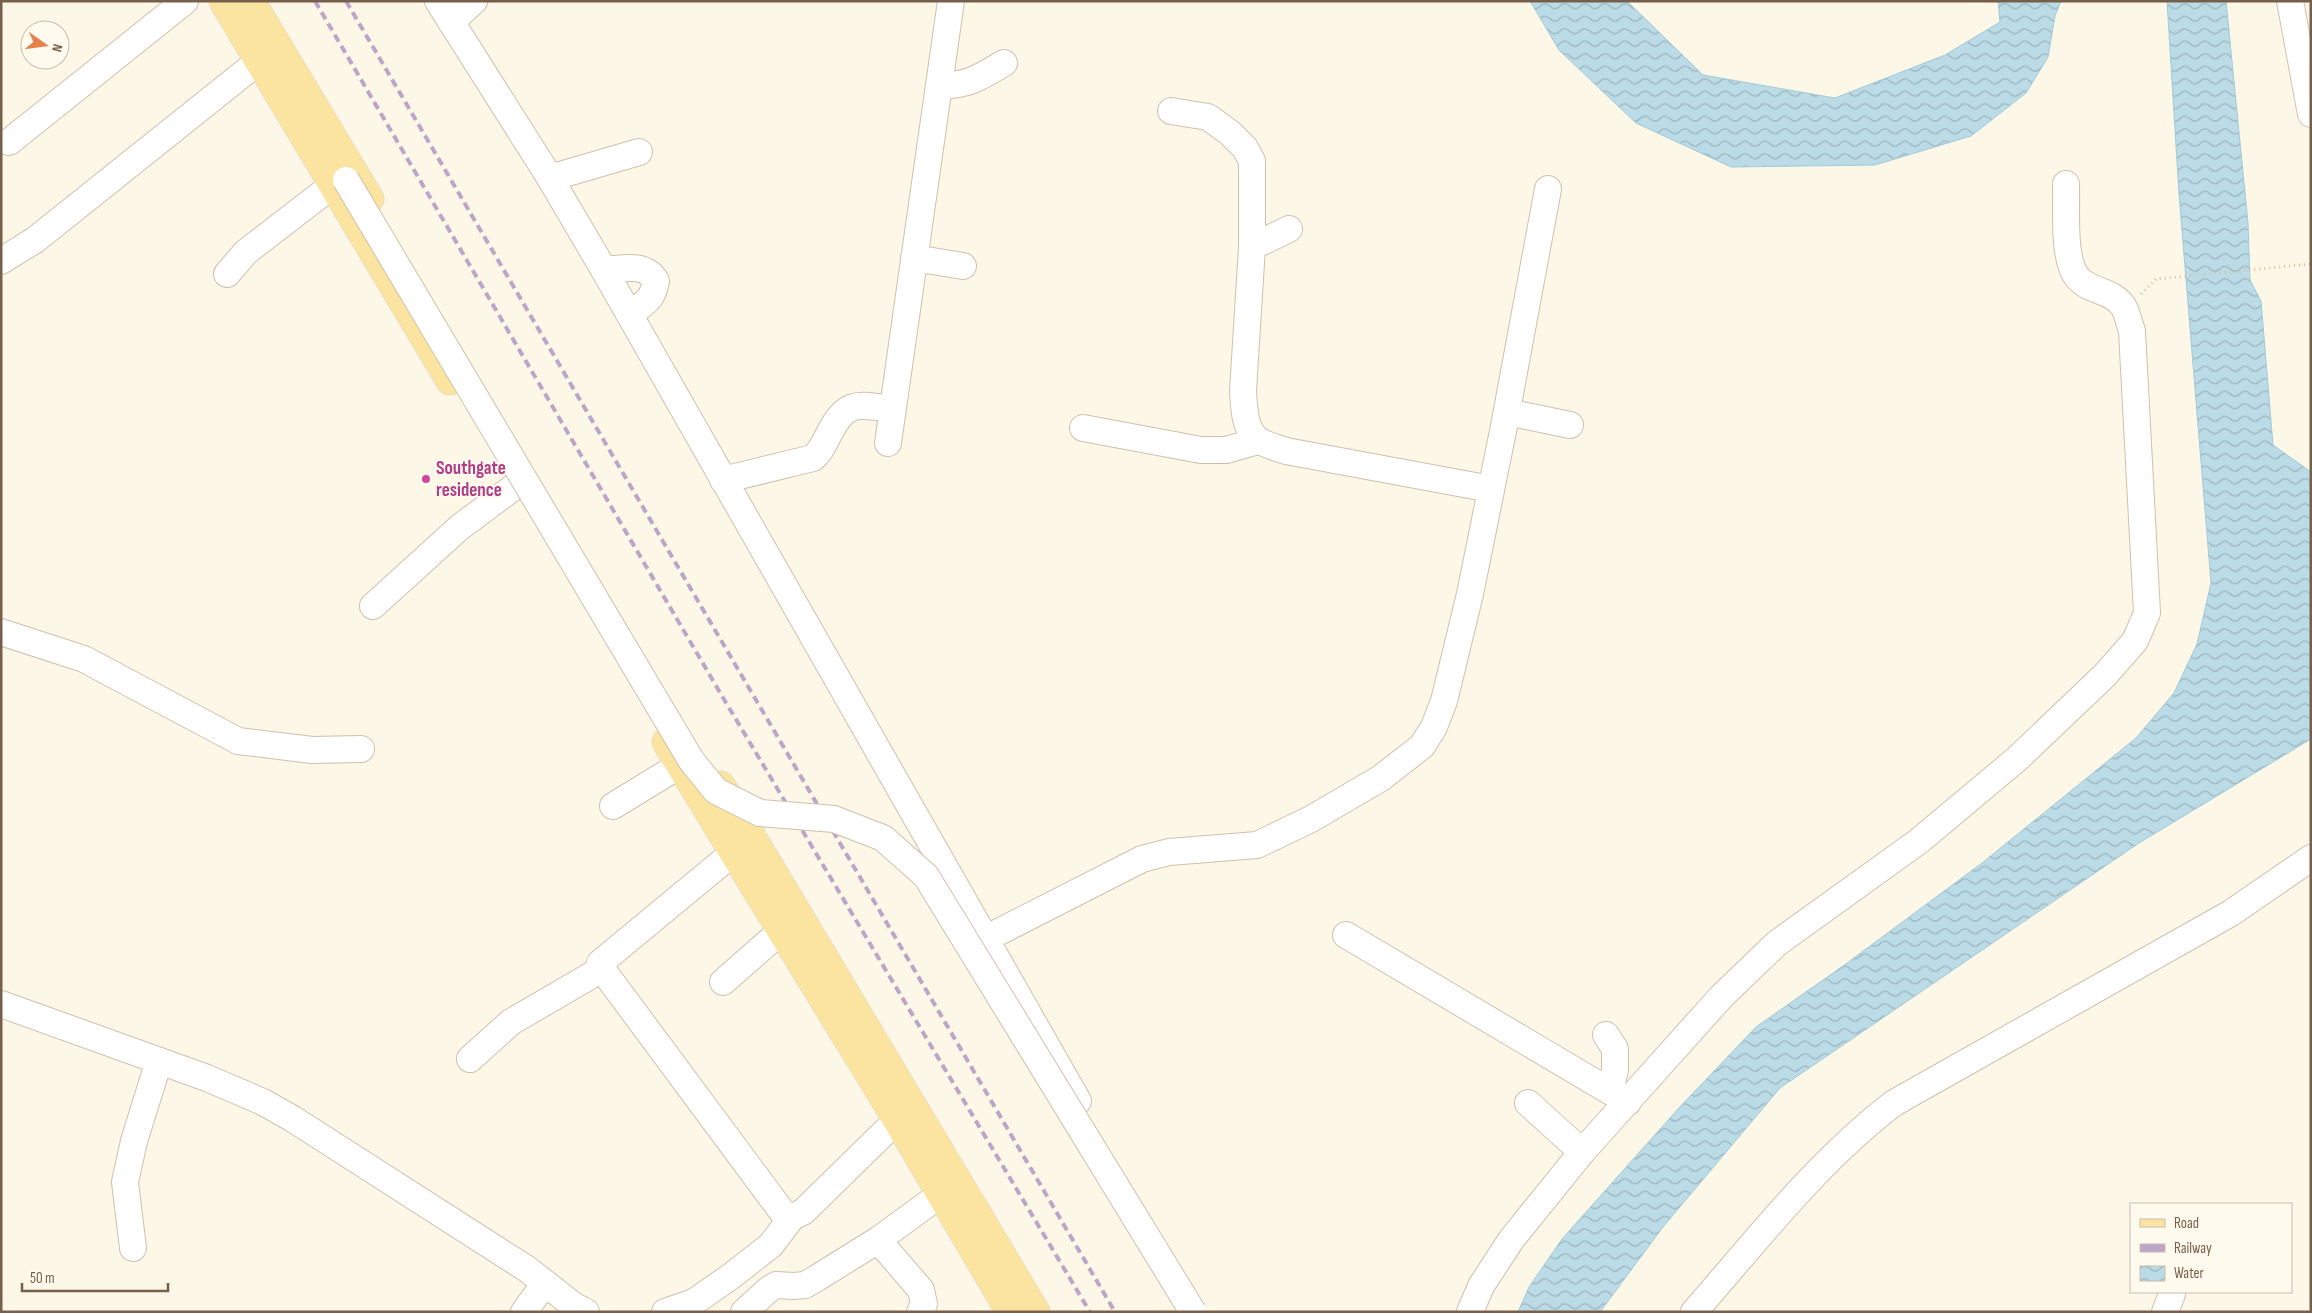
<svg xmlns="http://www.w3.org/2000/svg" width="2312" height="1313" font-family="'Sofia Sans Condensed',sans-serif">
  <defs>
    <pattern id="water-waves" width="16" height="10" patternUnits="userSpaceOnUse" patternTransform="scale(1.25)"><rect width="16" height="10" fill="#bbdbe7"/><path d="M0 5q4-4 8 0t8 0" fill="none" stroke="#9db5bd"/></pattern>
  </defs>
  <rect width="100%" height="100%" fill="#fdf7e8"/>
  <!-- water -->
  <g fill="url(#water-waves)" stroke="#a2cad9">
    <path d="M1530,1h97l76,74 132,23 110,-43 55,-33 -2,-21h63l-6,15 -7,41 -22,36 -55,43 -96,29 -144,2 -95,-44 -77,-73z"/>
    <path d="M2167,1h59l22,222 2,57 11,21 12,144 38,27v267l-172,104 -359,245 -117,139 -63,85h-82l11,-25 33,-48 115,-129 79,-83 87,-61 139,-103 154,-125 38,-45 23,-49 14,-61 -32,-389z"/>
  </g>
  <g fill="none" stroke-linecap="round" stroke-linejoin="round">
    <!-- minor casing -->
    <g stroke="#cfc0ad" stroke-width="28">
      <g id="minor">
        <path d="M438,1l112,177 54,92 474,831"/>
        <path d="M2290,1l21,113"/>
        <path d="M451,22l23,-21"/>
        <path d="M939,86c30,-1 40,-8 65,-23"/>
        <path d="M1171,111l37,6 22,16 15,15 7,13v86l-9,144c1,15 1,41 17,50 8,5 18,7 26,10l205,38"/>
        <path d="M9,142l176,-141"/>
        <path d="M550,178l89,-26"/>
        <path d="M1252,247l37,-18"/>
        <path d="M914,258l49,8"/>
        <path d="M1,261l34,-21 224,-179"/>
        <path d="M604,270c19,-1 41,-8 52,11 -3,19 -12,23 -27,33"/>
        <path d="M227,274l19,-22 87,-67"/>
        <path d="M1507,412l63,13"/>
        <path d="M1083,428l118,22h25l32,-9"/>
        <path d="M888,443l63,-442"/>
        <path d="M723,480l90,-22c9,-8 11,-15 17,-26 17,-33 29,-27 62,-23"/>
        <path d="M373,606l87,-79 54,-40"/>
        <path d="M1,632l83,27 154,82 74,9 49,-1"/>
        <path d="M613,806l67,-41"/>
        <path d="M733,853l-133,110 2,6 181,244 9,4"/>
        <path d="M1346,935l282,167"/>
        <path d="M985,939l157,-80 27,-7 88,-7 54,-26 70,-41 41,-32 12,-19 10,-26 26,-107 34,-168 44,-237"/>
        <path d="M723,982l58,-51"/>
        <path d="M1,1004l206,74 56,24 30,17 234,150 46,36 13,7"/>
        <path d="M1606,1035l9,14v21l-5,21"/>
        <path d="M470,1059l41,-37 91,-53"/>
        <path d="M1528,1103l54,49"/>
        <path d="M878,1240l43,50 3,14 -4,8"/>
        <path d="M133,1248l-8,-66 9,-41 25,-80"/>
        <path d="M524,1312l21,-29"/>
        <path d="M665,1312l29,-10 36,-25 41,-32 21,-28 11,-5 94,-92"/>
        <path d="M744,1312l24,-22 8,-5 17,1 12,-1 12,-7 61,-38 63,-46 18,-10"/>
        <path d="M1470,1312l11,-26 30,-46 71,-88 139,-155 55,-53 143,-103 99,-83 87,-83 30,-34 12,-28 -15,-282c-3,-8 -5,-19 -9,-25 -11,-16 -33,-14 -45,-28 -16,-17 -11,-71 -12,-94"/>
        <path d="M1694,1312c63,-72 123,-150 200,-209l337,-190 80,-55"/>
        <path d="M2165,1312l7,-18"/>
      </g>
    </g>
    <!-- major casing -->
    <g stroke="#dcd6d0" stroke-width="29">
      <g id="major">
        <path d="M223,1l227,380"/>
        <path d="M251,1l119,198"/>
        <path d="M666,742l231,378 113,192"/>
        <path d="M721,785l315,527"/>
      </g>
    </g>
    <!-- path -->
    <path stroke="#d8bda2" stroke-width="3" stroke-dasharray="1 4" stroke-linecap="butt" d="M2141,294l15,-15 155,-15"/>
    <!-- minor -->
    <use href="#minor" stroke="#fff" stroke-width="26"/>
    <!-- major -->
    <use href="#major" stroke="#fbe4a0" stroke-width="28"/>
    <!-- rail -->
    <g stroke="#bca5c7" stroke-width="4" stroke-dasharray="8 5" stroke-linecap="butt">
      <path d="M315,1l407,695 368,616"/>
      <path d="M346,1l769,1311"/>
    </g>
    <!-- minor-bridge casing -->
    <g stroke="#cfc0ad" stroke-width="28" stroke-linecap="butt">
      <path id="minor-bridge" d="M346,180l345,580 25,31 44,22 74,6 49,19 43,38 267,436"/>
    </g>
    <!-- minor-bridge -->
    <use href="#minor-bridge" stroke="#fff" stroke-width="26"/>
  </g>
  <!-- markers -->
  <circle fill="#d1479c" stroke="#fffaee" stroke-width="2" cx="426" cy="479" r="5"/>
  <g text-anchor="middle" dominant-baseline="central" stroke-width="4" stroke-linejoin="round" paint-order="stroke">
    <!-- hotel labels -->
    <g font-size="19" font-weight="bold" fill="#b23c85" stroke="#fffaee" text-anchor="start">
      <text x="436" y="468">Southgate<tspan x="436" dy="22">residence</tspan></text>
    </g>
  </g>
  <!-- border -->
  <rect width="2312" height="1313" fill="none" stroke="#77604b" stroke-width="5"/>
  <!-- legend -->
  <rect x="2130" y="1203" width="162" height="90" fill="#fffaee" stroke="#c9bcad"/>
  <rect x="2140" y="1219" width="25" height="8" fill="#fbe4a0" stroke="#c9bcad"/>
  <text x="2174" y="1228" font-size="15" fill="#77604b">Road</text>
  <rect x="2140" y="1244" width="25" height="8" fill="#bca5c7" stroke="#c9bcad"/>
  <text x="2174" y="1253" font-size="15" fill="#77604b">Railway</text>
  <rect x="2140" y="1266" width="25" height="15" fill="url(#water-waves)" stroke="#c9bcad"/>
  <text x="2174" y="1278" font-size="15" fill="#77604b">Water</text>
  <!-- north arrow -->
  <g transform="translate(45 45) rotate(104)"><circle r="24" fill="#fffaee" stroke="#c9bcad"/>
  <path d="M0-4L9 19L0 12L-9 19Z" fill="#e7814c"/>
  <text y="-8" font-size="14" font-weight="bold" text-anchor="middle" fill="#77604b">N</text>
  </g>
  <!-- scale -->
  <path d="M22 1283v8h146v-8" fill="none" stroke="#77604b" stroke-width="2.5"/>
  <text x="30" y="1283" font-size="15" fill="#77604b" stroke="#fffaee" stroke-width="4" paint-order="stroke">50 m</text>
</svg>
